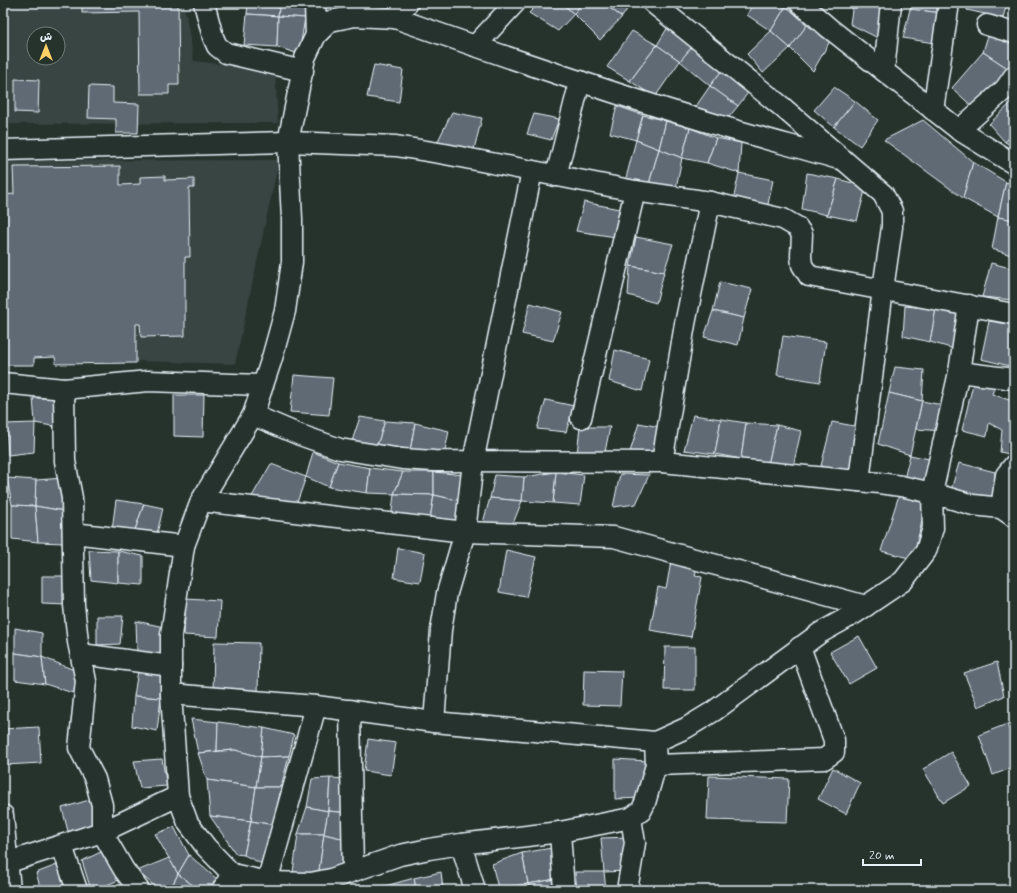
<svg xmlns="http://www.w3.org/2000/svg" width="1017" height="893" font-family="Mynerve,'Playpen Sans Arabic',sans-serif">
  <rect width="100%" height="100%" fill="#26332d"/>
  <filter id="ink" filterUnits="userSpaceOnUse"><feTurbulence type="fractalNoise" baseFrequency=".025" numOctaves="2"/><feDisplacementMap in="SourceGraphic" scale="8" xChannelSelector="R" yChannelSelector="G"/><feConvolveMatrix kernelMatrix="1 2 1 2 8 2 1 2 1" color-interpolation-filters="sRGB"/></filter>
  <g filter="url(#ink)">
    <!-- built -->
    <g fill="#374443" fill-rule="evenodd">
      <path d="M3,3h181l10,58 81,9 3,53 -268,1 -7,-29zM34,34h24v24h-24z"/>
      <path d="M279,160l-44,204 -232,-7v-196z"/>
    </g>
    <!-- building -->
    <g fill="#5e6b75" stroke="#e8f1f8">
      <path d="M82,3h96l1,82h-10v9h-29l-1,-82 -57,1z"/>
      <path d="M248,3h32l-2,13 -31,-2z"/>
      <path d="M280,3h27l-2,15 -27,-2z"/>
      <path d="M539,3h23l12,11 -16,17 -29,-18z"/>
      <path d="M562,3h20l-8,11z"/>
      <path d="M582,3h21l19,14 -22,23 -26,-26z"/>
      <path d="M603,3h28l-9,14z"/>
      <path d="M753,3h29l4,3 -15,25 -24,-16z"/>
      <path d="M853,3h31l-6,35 -28,-14z"/>
      <path d="M911,3h33l-2,10 -32,-4z"/>
      <path d="M968,3h39l-4,15 -36,-8z"/>
      <path d="M786,6l21,19 -17,23 -19,-17z"/>
      <path d="M910,9l32,4 -2,31 -37,-6z"/>
      <path d="M247,14l31,2 -1,31 -33,-2z"/>
      <path d="M278,16l27,2 -6,36 -22,-7z"/>
      <path d="M671,22l25,20 -16,19 -23,-16z"/>
      <path d="M807,25l23,16 -17,30 -23,-23z"/>
      <path d="M632,31l25,14 -27,36 -23,-14z"/>
      <path d="M771,31l19,17 -27,25 -16,-19z"/>
      <path d="M989,32l25,10v27l-2,2 -29,-19z"/>
      <path d="M696,42l30,23 -16,21 -30,-25z"/>
      <path d="M657,45l23,16 -25,36 -25,-16z"/>
      <path d="M983,52l29,19 -37,38 -23,-21z"/>
      <path d="M374,65l29,5 -4,32 -32,-5z"/>
      <path d="M726,65l27,21 -15,20 -28,-20z"/>
      <path d="M15,79l24,1 -1,33 -23,-1z"/>
      <path d="M89,86l24,1v16l26,1 -1,29h-22v-14l-28,-1z"/>
      <path d="M710,86l28,20 -14,17 -32,-11z"/>
      <path d="M834,87l21,14 -21,26 -20,-17z"/>
      <path d="M855,101l23,19 -18,26 -26,-19z"/>
      <path d="M1012,102l2,2v29l-9,9 -16,-18z"/>
      <path d="M617,106l26,9 -7,25 -26,-7z"/>
      <path d="M452,112l30,6 -10,39 -36,-12z"/>
      <path d="M534,114l25,5 -8,21 -24,-6z"/>
      <path d="M643,115l23,6 -7,28 -23,-9z"/>
      <path d="M923,120l50,42 -10,36 -79,-58z"/>
      <path d="M666,121l24,7 -8,30 -23,-9z"/>
      <path d="M690,128l26,10 -9,25 -25,-5z"/>
      <path d="M1014,133v14l-9,-5z"/>
      <path d="M716,138l25,5 -2,30 -32,-10z"/>
      <path d="M636,140l23,9 -10,35 -23,-6z"/>
      <path d="M659,149l23,9 -6,30 -27,-4z"/>
      <path d="M973,162l33,20 -8,35 -35,-19z"/>
      <path d="M120,166v19l20,-1v-7l25,-1v4l29,-1v9h-5l1,69h-5v79l-44,1 -1,-13h-4v39l-80,1 -1,-7 -21,1v7h-31v-170l11,-1 -1,-27z"/>
      <path d="M739,173l34,7 -6,29 -34,-8z"/>
      <path d="M807,173l31,6 -11,36 -25,-6z"/>
      <path d="M838,179l28,8 -9,34 -30,-6z"/>
      <path d="M1006,182l8,3v35l-16,-3z"/>
      <path d="M584,202l35,7 -3,28 -40,-6z"/>
      <path d="M998,217l16,3v36l-22,-7z"/>
      <path d="M636,237l37,7 -9,28 -34,-6z"/>
      <path d="M991,263l23,6v31l-32,-3z"/>
      <path d="M630,266l34,6 -8,31 -28,-8z"/>
      <path d="M720,282l32,7 -8,29 -31,-7z"/>
      <path d="M530,303l32,9 -9,29 -31,-7z"/>
      <path d="M905,306l31,3 -6,33 -27,-6z"/>
      <path d="M936,309l28,6 -6,35 -28,-8z"/>
      <path d="M713,311l31,7 -6,27 -34,-8z"/>
      <path d="M989,321l25,4v26l-4,15 -29,-7z"/>
      <path d="M783,336l43,6 -6,40 -43,-7z"/>
      <path d="M615,350l34,9 -7,32 -33,-10z"/>
      <path d="M895,367l29,3 -2,31 -33,-8z"/>
      <path d="M294,375l39,3 -4,37 -39,-3z"/>
      <path d="M974,380l22,4 -4,10 17,6 5,-8v63l-14,-3 2,-22 -13,-7 -2,13 -25,-6z"/>
      <path d="M889,393l33,8 -12,54 -32,-11z"/>
      <path d="M174,395h30l-1,42 -29,-1z"/>
      <path d="M33,398h24l1,29 -23,-4z"/>
      <path d="M546,400l28,6 -8,26 -29,-3z"/>
      <path d="M922,401l25,5 -5,25 -26,-2z"/>
      <path d="M693,415l28,4 -6,35 -31,-4z"/>
      <path d="M360,417l25,4 -10,31 -25,-5z"/>
      <path d="M721,419l25,4 -5,36 -26,-5z"/>
      <path d="M385,421l30,2 -6,34 -34,-5z"/>
      <path d="M832,422l28,5 -9,47 -31,-4z"/>
      <path d="M35,423l-1,29 -26,3 -2,-31z"/>
      <path d="M415,423l34,8 -6,30 -34,-4z"/>
      <path d="M639,423l26,5 -6,30 -29,-6z"/>
      <path d="M746,423l31,2 -9,40 -27,-6z"/>
      <path d="M777,425l24,6 -8,36 -25,-2z"/>
      <path d="M580,427h30l-6,30 -27,-3z"/>
      <path d="M313,452l25,10 -9,25 -23,-10z"/>
      <path d="M910,455l24,5 -7,28 -24,-5z"/>
      <path d="M338,462l32,6 -3,25 -38,-6z"/>
      <path d="M959,463l36,9 -1,26 -43,-8z"/>
      <path d="M271,464l35,13 -12,34 -43,-13z"/>
      <path d="M370,468l33,4 -9,22 -27,-1z"/>
      <path d="M403,472h31v23l-40,-1z"/>
      <path d="M434,472l31,3 -4,26 -27,-6z"/>
      <path d="M556,472l28,3 -4,30 -27,-2z"/>
      <path d="M556,472l-3,31 -31,-2 2,-24z"/>
      <path d="M620,474l29,1 -13,29 -23,3z"/>
      <path d="M495,475l29,2 -2,24 -32,-3z"/>
      <path d="M7,478l29,2 -1,26 -23,-1z"/>
      <path d="M64,478v33l-29,-5 1,-26z"/>
      <path d="M394,494l40,1 -5,30 -38,-5z"/>
      <path d="M434,495l27,6 -7,29 -25,-5z"/>
      <path d="M899,495l27,9 -13,55 -32,-8z"/>
      <path d="M490,498l32,3 -12,30 -28,-5z"/>
      <path d="M116,500l28,4 -10,29 -22,-3z"/>
      <path d="M144,504l19,4 -7,30 -22,-5z"/>
      <path d="M12,505l23,1 3,36 -26,-3z"/>
      <path d="M35,506l29,5v32l-26,-1z"/>
      <path d="M398,548l27,5 -5,29 -26,-4z"/>
      <path d="M89,550l29,1v32l-27,-3z"/>
      <path d="M506,550l30,7 -10,40 -27,-5z"/>
      <path d="M118,551l25,5v29l-25,-2z"/>
      <path d="M672,556l26,5 -3,15 7,1 -11,60 -41,-7 8,-43 8,2z"/>
      <path d="M42,576h25v29l-25,-1z"/>
      <path d="M186,599l34,2 -2,36 -34,-2z"/>
      <path d="M97,616h26l-3,28 -23,1z"/>
      <path d="M136,621l28,6 -3,28 -24,-4z"/>
      <path d="M15,628l27,5v24l-27,-4z"/>
      <path d="M859,636l18,32 -28,16 -19,-32z"/>
      <path d="M214,642l45,1 -1,53 -45,-1z"/>
      <path d="M665,647h30v43h-31z"/>
      <path d="M15,653l27,4 3,27 -30,-4z"/>
      <path d="M42,657l37,15 -3,22 -31,-10z"/>
      <path d="M997,662l7,34 -26,11 -14,-34z"/>
      <path d="M138,670l26,2 -3,26 -27,-2z"/>
      <path d="M584,670l38,1 -2,35 -37,-1z"/>
      <path d="M134,696l27,2 -4,33 -25,-5z"/>
      <path d="M191,719l27,3 -1,29 -19,2z"/>
      <path d="M218,722l46,6 -3,29 -26,-7 -18,1z"/>
      <path d="M1007,724l7,18v25l-21,8 -14,-40z"/>
      <path d="M39,727l2,36 -36,2 -2,-36z"/>
      <path d="M264,728l30,7 -5,21 -28,1z"/>
      <path d="M368,739l28,4 -5,32 -27,-4z"/>
      <path d="M235,750l26,7 -5,30 -49,-7 -9,-27z"/>
      <path d="M951,752l20,34 -28,17 -20,-34z"/>
      <path d="M289,756l-8,31h-25l5,-30z"/>
      <path d="M162,759l5,27 -27,2 -6,-27z"/>
      <path d="M615,759l32,2 -5,37 -27,1z"/>
      <path d="M833,768l27,15 -14,31 -28,-15z"/>
      <path d="M709,776l80,3 -2,43 -80,-2z"/>
      <path d="M330,778l-2,33 -21,-4 5,-28z"/>
      <path d="M330,778l19,1v34l-21,-2z"/>
      <path d="M207,780l49,7 -5,34 -41,-5z"/>
      <path d="M256,787h25l-7,38 -23,-4z"/>
      <path d="M96,798l4,30 -30,11 -8,-31z"/>
      <path d="M307,807l21,4 -4,23h-26z"/>
      <path d="M328,811l21,2 -4,26 -21,-5z"/>
      <path d="M210,816l41,5 -7,34 -8,-1z"/>
      <path d="M251,821l23,4 -10,40 -20,-10z"/>
      <path d="M174,827l15,28 -11,19 -23,-40z"/>
      <path d="M298,834h26l-5,37 -27,9z"/>
      <path d="M324,834l21,5 -4,34 -22,-2z"/>
      <path d="M630,837l-4,34 -22,1 -3,-34z"/>
      <path d="M552,848l4,31 -28,5 -6,-31z"/>
      <path d="M103,851l16,29 -24,10h-4l-9,-29z"/>
      <path d="M522,853l6,31 -30,4 -6,-24z"/>
      <path d="M189,855l29,25 -5,10h-14l-21,-16z"/>
      <path d="M169,858l9,16 -8,16h-11l-22,-19z"/>
      <path d="M62,863l8,27h-29l-5,-17z"/>
      <path d="M441,872l2,18h-27l-2,-12z"/>
      <path d="M575,872h29l2,18h-29z"/>
      <path d="M178,874l21,16h-29z"/>
      <path d="M414,878l2,12h-25l-2,-5z"/>
      <path d="M556,879v11h-27l-1,-6z"/>
      <path d="M389,885l2,5h-28z"/>
    </g>
    <g fill="none" stroke-linecap="round" stroke-linejoin="round">
      <!-- minor casing -->
      <g stroke="#e8f1f8" stroke-width="23">
        <g id="minor">
          <path d="M204,3l9,34 4,9 9,7 77,18"/>
          <path d="M315,3l1,32"/>
          <path d="M408,3l-13,15c105,37 210,73 316,105 43,13 86,24 128,36"/>
          <path d="M653,3l128,103 102,88 9,17v16l-9,62 -24,192"/>
          <path d="M800,3l29,25 130,102 55,34"/>
          <path d="M987,25l27,8"/>
          <path d="M475,46l40,-43"/>
          <path d="M884,71l7,-68"/>
          <path d="M933,110l16,-107"/>
          <path d="M959,130l46,-41 9,-13"/>
          <path d="M3,150l285,-8 108,4 49,8 190,37 75,11 73,17 14,8 5,7 -1,22 1,9 7,11 205,38"/>
          <path d="M556,176l24,-95"/>
          <path d="M959,372l55,7"/>
          <path d="M3,383l61,6 1,72 7,37 2,107 4,37 8,39 -7,67 16,31 7,26v27l22,38 15,20"/>
          <path d="M64,389l84,-8 115,4"/>
          <path d="M253,415l47,20 40,14 62,10 32,2 228,1 217,21 22,3 31,7 27,-121 10,-67"/>
          <path d="M581,418l54,-227"/>
          <path d="M662,462l23,-138 25,-122"/>
          <path d="M201,501l264,31 149,5 252,69"/>
          <path d="M1001,508l5,-33 8,-10"/>
          <path d="M73,533l111,13"/>
          <path d="M81,654l90,12"/>
          <path d="M171,694v-59l13,-89 17,-45 52,-86 19,-57 13,-47 7,-49v-43l-4,-77 17,-84 11,-23 14,-14 25,-5 40,2"/>
          <path d="M350,710l3,161"/>
          <path d="M434,722l7,-92 6,-37 18,-61 8,-70 59,-291"/>
          <path d="M656,765l168,-6 10,-7v-12l-34,-93"/>
          <path d="M3,815l7,75"/>
          <path d="M560,832l4,58"/>
          <path d="M461,844l14,46"/>
          <path d="M62,846l15,44"/>
          <path d="M3,864l99,-32 76,-36"/>
          <path d="M232,874l35,8 44,1 20,-4 69,-24 29,-6 32,-5 99,-12 71,-14 10,-7 4,-8 11,-38 -1,-23"/>
          <path d="M267,882l49,-176"/>
          <path d="M222,890l10,-16 -26,-27 -18,-24 -10,-27 -7,-102 145,12 118,16 221,20 31,-14 28,-17 106,-78 34,-19 49,-33 23,-30 7,-23 -1,-35 41,12 28,3 13,9"/>
          <path d="M627,890l8,-47 -4,-25"/>
        </g>
      </g>
      <!-- minor -->
      <use href="#minor" stroke="#26332d" stroke-width="20"/>
    </g>
  </g>
  <!-- margin -->
  <rect width="1017" height="893" fill="none" stroke="#26332d" stroke-width="16"/>
  <rect x="8" y="8" width="1001" height="877" fill="none" stroke="#e8f1f8" stroke-width="1.5" filter="url(#ink)"/>
  <!-- north arrow -->
  <g transform="translate(46 46)"><circle r="19" fill="#26332d" stroke="#747f7e"/>
  <path d="M0-3L7 15L0 10L-7 15Z" fill="#ffd166"/>
  <text y="-6" font-size="11" font-weight="bold" text-anchor="middle" fill="#e8f1f8">ش</text>
  </g>
  <!-- scale -->
  <path d="M863 859v6h58v-6" fill="none" stroke="#e8f1f8" stroke-width="2"/>
  <text x="869" y="859" font-size="12" fill="#e8f1f8" stroke="#26332d" stroke-width="3" paint-order="stroke">20 m</text>
</svg>
